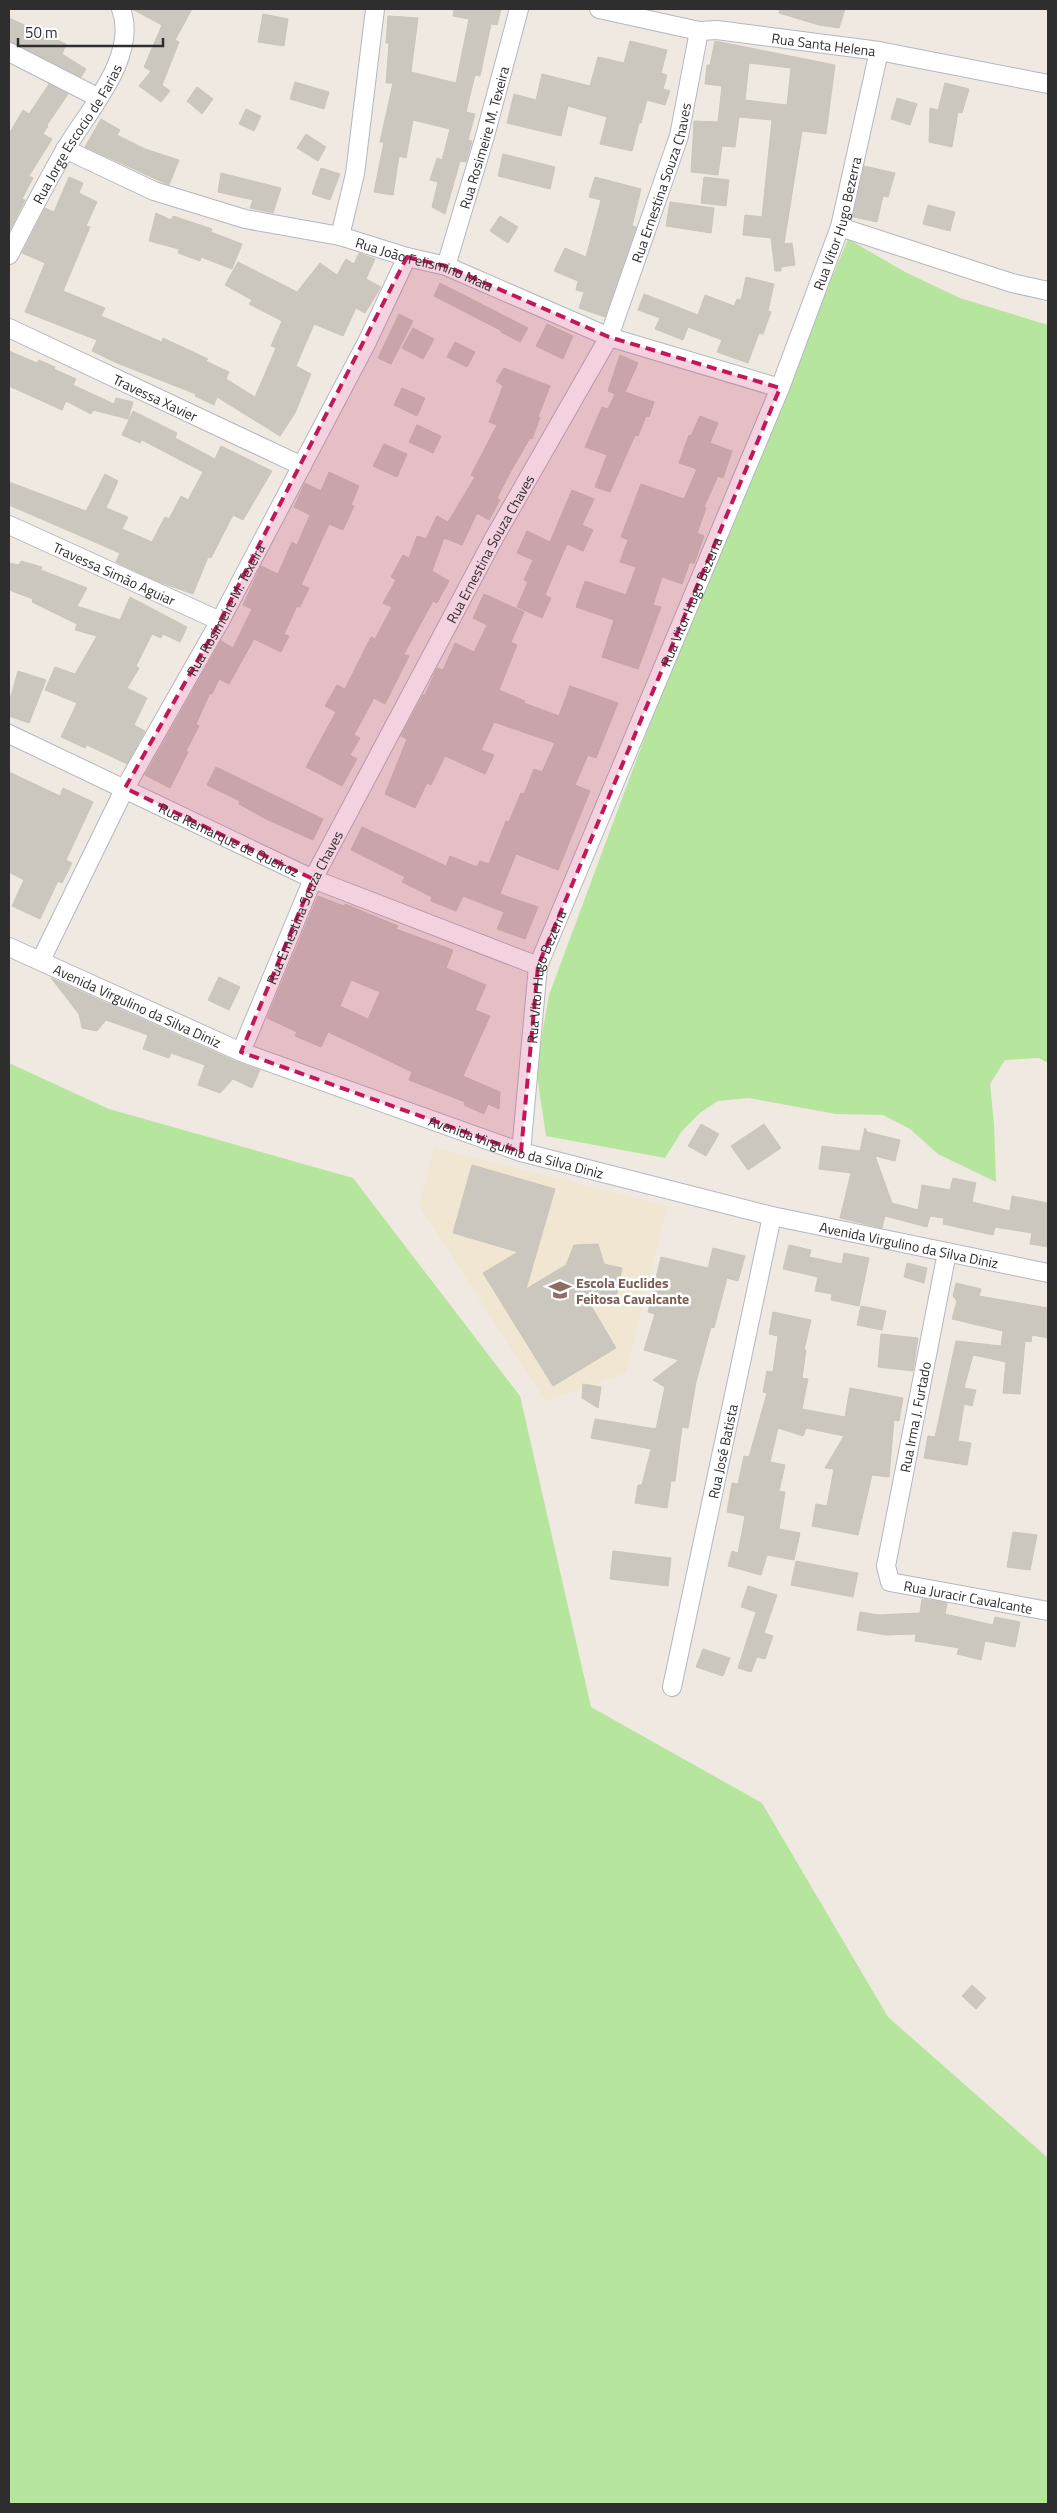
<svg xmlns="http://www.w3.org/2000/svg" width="1057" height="2513" font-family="'Titillium Web',sans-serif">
  <rect width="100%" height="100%" fill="#efe9e1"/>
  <!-- education -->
  <path fill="#f0e6d1" d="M434,1148l233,58 -41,167 -81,28 -126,-196z"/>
  <!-- green -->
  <g fill="#b6e59e">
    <path d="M848,239l57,33 55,26 88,27v738l-9,-5 -34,2 -15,24 4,40 2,58 -58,-28 -28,-25 -27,-14 -47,-1 -87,-16 -31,3 -17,11 -19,19 -17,27 -119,-22 -10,-67 13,-74 129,-347z"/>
    <path d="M9,1063l100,46 244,69 167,218 71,311 171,96 126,214 160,141v346h-1039z"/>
  </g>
  <!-- building -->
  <g fill="#cbc7bf" stroke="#cbc5ba" fill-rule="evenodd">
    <path d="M132,9h60l-17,31 4,2 -17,43 8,6 -9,11 -22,-16 12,-15 -7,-4 18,-42z"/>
    <path d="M454,9h47l-4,16 -6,-1 -11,52 -5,-1 -9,37 9,2 -7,26 4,1 -6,21 -6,-1 -15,53 -13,-7 6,-25 -8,-2 7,-22 5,2 8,-31 -37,-9 -7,38 -7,-2 -6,39 -19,-3 10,-50h-4l13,-59h-7l3,-40h-3l2,-27 30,2 -7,54 45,11 13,-64 -16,-3z"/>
    <path d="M780,9h65l-6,19 -20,-3 -40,-12z"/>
    <path d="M263,14l25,5 -4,27 -26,-4z"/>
    <path d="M9,18l57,26 -4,10 24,15 -5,8 -72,-36z"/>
    <path d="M630,41l37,9 -6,23 6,2 -4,14 7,2 -5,14 -18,-5 -6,23h-2l-7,28 -32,-7 7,-27 -39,-11 -7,30 -54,-13 7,-29 22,6 6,-26 48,12 8,-29 26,6z"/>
    <path d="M715,41l120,24 -9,69 -24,-3 -18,113 8,-1 3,22 -14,2v4h-6l-4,-33 -28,-3 2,-20 17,2 10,-97 -33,-3 -4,30 -13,-1 -4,29 -27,-3 3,-51 24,1 4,-36 -17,-2 2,-19h3zM749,63l42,5 -4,37 -42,-5z"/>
    <path d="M295,82l34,10 -5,17 -34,-10z"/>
    <path d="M945,83l24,6 -7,24 -4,-1 -6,35 -23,-5 1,-34 8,2z"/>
    <path d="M49,84l19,10 -21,31 1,1 -5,8 9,5 -23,37 4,2 -11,21 3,1 -16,32v-98l14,-24 6,4z"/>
    <path d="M197,87l16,12 -11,15 -15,-13z"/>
    <path d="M897,98l20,6 -7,21 -19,-6z"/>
    <path d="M246,109l15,7 -7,15 -15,-7z"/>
    <path d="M101,119l19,11 -3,5 28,14 34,11 -10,25 -84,-38z"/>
    <path d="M306,134l20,13 -8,14 -21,-13z"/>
    <path d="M503,154l52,13 -5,22 -52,-13z"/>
    <path d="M864,166l31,7 -7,24 -5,-1 -6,26 -24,-5z"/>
    <path d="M321,168l19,6 -10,26 -18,-6z"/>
    <path d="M221,173l60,15 -8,25 -23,-5 3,-8 -35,-8z"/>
    <path d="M69,177l14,6 -4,10 18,9 -11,24 4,1 -27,64 42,17 -4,8 61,26 1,-4 45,21 -2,2 23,11 -3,7 29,18 21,-49 -5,-2 11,-25 -33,-17 3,-4 -27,-15 13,-23 59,30 23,-29 17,12 9,-16 8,5 5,-11 16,6 -9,20 15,8 -16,26 -9,-5 -13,28 -29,-12 -18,42 15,8 -16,39 -15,23 -63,-39 -3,8 -19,-9 1,-2 -79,-31 -25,-12 5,-11 -72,-28 20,-49 -23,-10 23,-45 9,4z"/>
    <path d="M595,177l46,12 -9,37 4,1 -2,7 -29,83 -26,-9 5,-16 -8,-2 2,-9 -24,-10 11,-23 21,9 15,-57 -12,-3z"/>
    <path d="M704,177l25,3 -3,26 -25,-3z"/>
    <path d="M670,202l44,6 -3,25 -45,-7z"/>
    <path d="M928,205l27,7 -5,19 -27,-7z"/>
    <path d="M156,213l15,7 2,-4 39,13 -1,3 31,12 -10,25 -31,-12 -1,4 -22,-8 1,-4 -30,-8z"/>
    <path d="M500,216l18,11 -10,16 -18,-12z"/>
    <path d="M746,277l28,7 -6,27 3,1 -8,22 -4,-1 -11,30 -31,-11 5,-12 -34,-13 -5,13 -28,-11 5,-11 -22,-8 6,-16 54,21 7,-20 29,11 3,-7 4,1z"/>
    <path d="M440,283l88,45 -8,14 -19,-10 1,-1 -68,-35z"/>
    <path d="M399,314l14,7 -22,43 -13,-6z"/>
    <path d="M547,324l26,12 -10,23 -27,-13z"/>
    <path d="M413,328l21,11 -11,20 -21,-11z"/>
    <path d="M455,342l20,10 -8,15 -20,-10z"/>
    <path d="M9,351l28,12 2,-3 16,7 -1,2 22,10 -3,6 41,19 2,-6 17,4 -5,17 -35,-9 -2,4 -25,-13 -4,9 -53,-24z"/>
    <path d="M620,355l18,8 -13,29 29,10 -5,15 -3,-1 -8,20 -3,-1 -25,57 -15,-5 12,-32 -22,-8 17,-40 6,2 7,-15 -7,-3z"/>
    <path d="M504,368l46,18 -12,31 2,1 -8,21 -2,-1 -19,33 -14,27 3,2 -11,20 -12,-7 -15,32 -18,-7 -12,33 17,10 -12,22 -4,-2 -29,53 5,2 -24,48 -11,-6 -20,37 6,3 -10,17 7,4 -15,27 -36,-19 30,-55 -11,-6 12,-21 8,4 26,-52 4,2 17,-32 -9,-4 13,-23 -5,-3 12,-22 6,3 8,-22 9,3 11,-23 11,6 27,-45 -4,-2 26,-50 -8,-3 14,-36 -7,-5z"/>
    <path d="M402,388l23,10 -8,18 -23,-11z"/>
    <path d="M133,411l44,22 -2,5 40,21 6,-13 51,25 -29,49 -10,-5 -22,43 -3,-1 -15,37 -34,-12 -43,-20 4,-9 -111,-48v-23l77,29 19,-37 13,7 -12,27 22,9 -6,12 30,13 13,-25 4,2 12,-23 7,4 15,-28 -61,-32 -2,3 -18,-8z"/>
    <path d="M700,416l18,7 -8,20 22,8 -9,27 -5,-2 -14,31 2,1 -9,25 7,3 -10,28 -4,-2 -8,22 -20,-7 -9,28 8,2 -23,62 -36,-12 12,-37 -38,-13 9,-26 41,14 10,-28 -16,-5 8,-22 -7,-3 20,-53 43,15 13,-30 -18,-6 10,-28 2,1z"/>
    <path d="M417,425l24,11 -8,17 -24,-11z"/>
    <path d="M384,444l23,10 -10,23 -24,-11z"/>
    <path d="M329,472l30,14 -8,19 3,1 -11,24 -14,-6 -28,61 8,3 -9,19 -3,-1 -13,28 5,2 -8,16 -27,-13 -25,45 -10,-5 -7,15 -2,-1 -14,31 3,2 -13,25 2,1 -18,36 -25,-13 76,-134 12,7 19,-39 -9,-4 18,-39 17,8 14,-32 5,3 13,-30 -16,-8 11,-24 16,8z"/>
    <path d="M572,490l22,9 -12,26 11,5 -10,21 -16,-7 -22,51 6,3 -9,20 -25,-11 11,-25 -4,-2 9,-20 -16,-7 10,-22 23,11z"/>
    <path d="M21,561l21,6 -1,3 46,18 -10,18 43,14 10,-23 57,30 -7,15 -17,-8 -2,4 -9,-4 -16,32 3,2 -12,20 20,10 -13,27 11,6 -18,33 -40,-19 -2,3 -24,-11 16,-34 -32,-13 10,-23 20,7 22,-38 -22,-6 2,-6 -45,-22 1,-3 -24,-9v-27l10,2z"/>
    <path d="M484,594l40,18 -13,30 6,3 -18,45 26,11 -1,2 35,13 11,-30 48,17 -22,55 -8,-3 -13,30 15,6 -32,79 -42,-16 -16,40 38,13 -13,32 -28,-10 7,-17 -41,-16 -7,15 -25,-10 1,-4 -30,-15 3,-5 -54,-27 11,-23 84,39 4,-10 27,11 3,-6 9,3 17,-43 3,1 12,-29 3,1 10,-25 8,3 13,-29 -61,-21 -13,28 13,5 -9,19 -40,-18 -14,29 -4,-2 -12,25 -30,-14 22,-55 -6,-3 22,-41h2l12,-27 6,2 12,-27 19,9 13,-27 -14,-7z"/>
    <path d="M18,671l28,9 -17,43 -20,-7v-13z"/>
    <path d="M216,767l107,52 -10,21 -47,-21 -27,-15 1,-3 -33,-16z"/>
    <path d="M9,772l51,24 3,-8 30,14 -27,58 6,3 -10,20 -4,-2 -18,38 -28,-13 12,-26 -15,-8z"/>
    <path d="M318,896l26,10 1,-2 53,22 -2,3 57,21 -7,18 40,17 -11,25 15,6 -27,60 37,16 -1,17 -11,-5 -4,10 -20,-9 1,-3 -56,-22 3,-8 -56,-27 -28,-13 -7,15 -26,-11 2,-4 -30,-14zM351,980l29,12 -12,27 -28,-13z"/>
    <path d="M219,977l21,10 -11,23 -21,-10z"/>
    <path d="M51,978l186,84 23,8 -8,18 -19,-9 -13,14 -22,-8 7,-20 -34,-12 -2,5 -26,-9 5,-14 -42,-15 -9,11 -15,-3 -3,-14z"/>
    <path d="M701,1124l18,10 -13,22 -18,-10z"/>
    <path d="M764,1124l17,24 -33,22 -17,-24z"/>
    <path d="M865,1128l2,4 33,8 -5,21 -20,-5 17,47 26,7 4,-25 28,5 3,-12 23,5 -4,19 38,9 2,-15 36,7v44l-18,-3 2,-11 -37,-6 -2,8 -50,-11 1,-6 -14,-2 -3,11 -42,-11 -3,12 -42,-10 11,-45 -32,-4 3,-23 38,5z"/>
    <path d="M472,1165l83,24 -29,100 40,-24 8,-20 24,-1 6,20 18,4 -7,36 -28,-5 29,49 -63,38 -70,-113 35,-21 -65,-19z"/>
    <path d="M789,1245l22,5 -2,7 33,7 2,-11 25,5 -10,48 -28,-6 1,-6 -17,-3 3,-14 -35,-8z"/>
    <path d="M713,1248l32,8 -7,25 -11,-3 -13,50 -3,-1 -15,55 -8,46 -6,-1 -7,54h-4l-4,27 -32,-5 3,-18h4l9,-36 -60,-11 4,-19 61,10 9,-42 -12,-7 26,-20 -35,-10 11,-36 -7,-2 13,-55 47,11z"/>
    <path d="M907,1263l20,5 -3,15 -20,-6z"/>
    <path d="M956,1283l25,6 -2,7 69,12v30l-16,-3 -1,7 -6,-1 -5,53 -17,-1 3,-31 -33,-7 -9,33 12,2 -4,16 -8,-2 -6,37 13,2 -4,22 -43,-7 4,-22 7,1 21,-96 45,5 2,-15 -51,-12 5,-18 -4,-5z"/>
    <path d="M861,1306l25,5 -4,19 -25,-5z"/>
    <path d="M773,1312l38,8 -7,30h2l-4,28 6,1 -6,30 43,8 5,-29 53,10 -4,23 -5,-1 -5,57 -17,-2 -14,60 -46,-9 4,-22 11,2 7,-37 -9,-1 19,-32 -38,-8 -3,8 -25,-8 -8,34 15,3 -6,26 6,1 -6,37 21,4 -6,27 -27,-5 -6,20 -33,-9 4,-15 6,2 7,-37 -18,-4 5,-29 6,1 6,-28 5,1 18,-64 -4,-1 4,-21 6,1 5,-36 -9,-2z"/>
    <path d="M881,1334l37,4 -5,33 -35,-4z"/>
    <path d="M583,1384l18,3 -3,21 -16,-10z"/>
    <path d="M1013,1532l24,3 -7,35 -23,-3z"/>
    <path d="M613,1551l58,7 -3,28 -58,-7z"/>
    <path d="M796,1561l62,12 -5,24 -62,-12z"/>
    <path d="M748,1586l29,9 -13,38 9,3 -8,23 -8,-2 -6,15 -13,-4 18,-56 -15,-5z"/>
    <path d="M922,1599l25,4 -2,11 48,11 2,-8 25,5 -5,25 -30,-6 -4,19 -24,-6 2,-6 -44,-7 1,-7 -30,1 -29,-5 3,-18 19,3 41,-2z"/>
    <path d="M703,1649l27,9 -7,18 -27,-9z"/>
    <path d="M972,1985l14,13 -10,11 -14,-13z"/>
  </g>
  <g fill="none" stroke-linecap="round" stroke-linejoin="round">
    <!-- minor casing -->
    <g stroke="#b4b7c1" stroke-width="20">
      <g id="minor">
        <path id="s1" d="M599,9l100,22 18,-1 162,21 169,33"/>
        <path d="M9,52l90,46"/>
        <path id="s2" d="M65,149l89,42 91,28 95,17 67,21 39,9 163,71 171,51"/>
        <path d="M840,227l172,56 36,8"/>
        <path d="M340,236l15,-62 20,-165"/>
        <path id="s3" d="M9,255c18,-35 36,-71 56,-105 22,-38 74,-94 56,-141"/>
        <path id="s4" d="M446,266l39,-130 34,-127"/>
        <path id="s5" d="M9,328l293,138"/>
        <path id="s6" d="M9,525l211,96"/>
        <path id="s7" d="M9,734l304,145 225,87"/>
        <path id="s8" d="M9,947l232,105 280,100 251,64 276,57"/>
        <path id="s9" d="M41,960l84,-172 95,-167 147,-279 40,-85"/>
        <path id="s10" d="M241,1052l72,-173 181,-341 115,-201 70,-201 20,-105"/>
        <path id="s11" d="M521,1152l17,-186 242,-578 60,-161 39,-176"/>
        <path id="s12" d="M947,1252l-61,314 4,16 158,29"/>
        <path id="s13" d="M672,1687l100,-471"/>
      </g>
    </g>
    <!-- minor -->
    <use href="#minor" stroke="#fff" stroke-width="18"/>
  </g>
  <!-- marked area -->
  <path fill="#c2185b" fill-opacity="0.2" stroke="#c2185b" stroke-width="4" stroke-dasharray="10 6" stroke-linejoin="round" d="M407,257l39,9 163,71 171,51 -242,578 -17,186 -280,-100 72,-173 -188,-91 95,-167z"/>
  <!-- icons -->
  <defs>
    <g id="school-bare" transform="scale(1.725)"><path d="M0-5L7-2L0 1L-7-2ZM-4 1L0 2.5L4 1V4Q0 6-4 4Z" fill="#8d6e63" stroke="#fff" stroke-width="2.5" paint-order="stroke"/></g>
  </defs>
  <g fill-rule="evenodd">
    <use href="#school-bare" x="560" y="1290"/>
  </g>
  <g text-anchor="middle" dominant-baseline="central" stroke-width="5" stroke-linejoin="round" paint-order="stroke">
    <!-- street labels -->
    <g font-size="14" fill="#2e2e2e" stroke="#fff">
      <text stroke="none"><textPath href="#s1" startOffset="228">Rua Santa Helena</textPath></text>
      <text stroke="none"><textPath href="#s3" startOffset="139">Rua Jorge Escocio de Farias</textPath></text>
      <text stroke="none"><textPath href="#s4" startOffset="134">Rua Rosimeire M. Texeira</textPath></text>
      <text stroke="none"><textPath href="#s10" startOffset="968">Rua Ernestina Souza Chaves</textPath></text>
      <text stroke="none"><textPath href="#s11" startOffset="988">Rua Vitor Hugo Bezerra</textPath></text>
      <text stroke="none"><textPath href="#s2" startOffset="379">Rua João Felismino Maia</textPath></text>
      <text stroke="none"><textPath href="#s5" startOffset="162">Travessa Xavier</textPath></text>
      <text stroke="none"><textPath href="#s10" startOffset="562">Rua Ernestina Souza Chaves</textPath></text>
      <text stroke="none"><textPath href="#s6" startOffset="116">Travessa Simão Aguiar</textPath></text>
      <text stroke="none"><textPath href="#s11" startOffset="582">Rua Vitor Hugo Bezerra</textPath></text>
      <text stroke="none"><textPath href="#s9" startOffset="396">Rua Rosimeire M. Texeira</textPath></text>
      <text stroke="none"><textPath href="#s7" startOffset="244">Rua Remarque de Queiroz</textPath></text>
      <text stroke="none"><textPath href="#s10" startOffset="158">Rua Ernestina Souza Chaves</textPath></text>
      <text stroke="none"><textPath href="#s11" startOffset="178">Rua Vitor Hugo Bezerra</textPath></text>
      <text stroke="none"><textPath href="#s8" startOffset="141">Avenida Virgulino da Silva Diniz</textPath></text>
      <text stroke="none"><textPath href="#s8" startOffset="546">Avenida Virgulino da Silva Diniz</textPath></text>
      <text stroke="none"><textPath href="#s8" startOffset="951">Avenida Virgulino da Silva Diniz</textPath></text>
      <text transform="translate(915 1417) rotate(-79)">Rua Irma J. Furtado</text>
      <text stroke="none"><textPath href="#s13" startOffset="241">Rua José Batista</textPath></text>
      <text stroke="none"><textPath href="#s12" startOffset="416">Rua Juracir Cavalcante</textPath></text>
    </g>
    <!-- education labels -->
    <g font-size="14" font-weight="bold" fill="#785e54" stroke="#fff" text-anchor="start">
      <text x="576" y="1282">Escola Euclides<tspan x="576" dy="16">Feitosa Cavalcante</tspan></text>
    </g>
  </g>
  <!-- border -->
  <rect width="1057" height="2513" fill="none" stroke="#2e2e2e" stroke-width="20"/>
  <!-- scale -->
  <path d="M18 38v8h145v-8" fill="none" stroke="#2e2e2e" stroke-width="2.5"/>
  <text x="25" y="38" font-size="15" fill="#2e2e2e" stroke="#ffffff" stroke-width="4" paint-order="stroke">50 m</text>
</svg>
